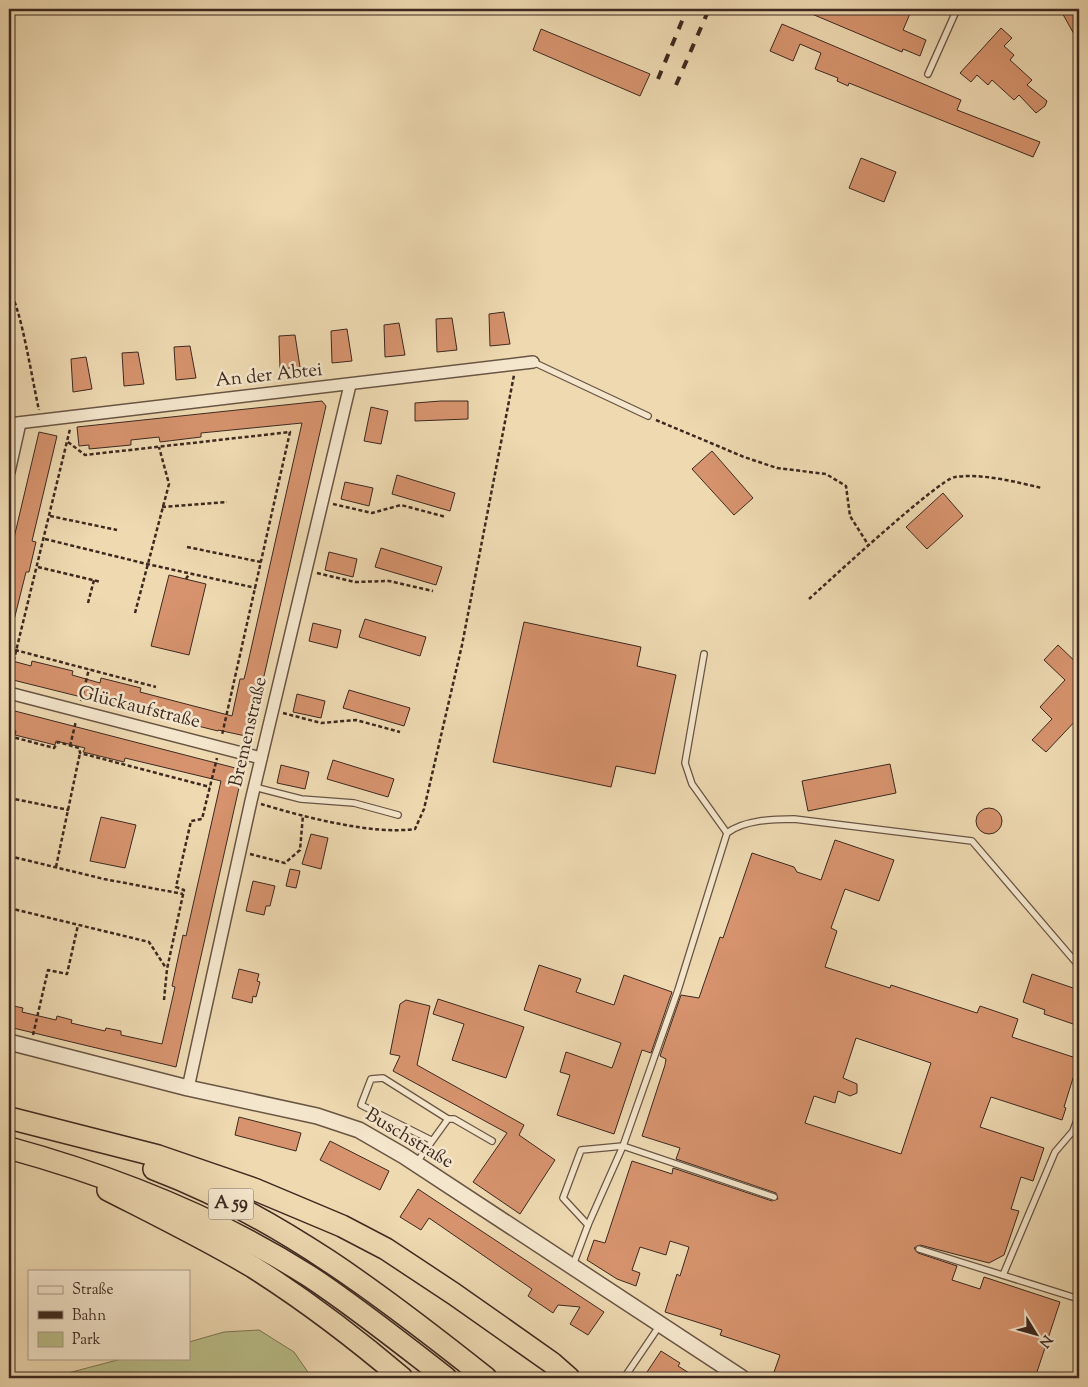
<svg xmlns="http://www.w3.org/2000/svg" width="1088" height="1387" font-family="'Sorts Mill Goudy',serif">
  <rect width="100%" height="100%" fill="#eed9b1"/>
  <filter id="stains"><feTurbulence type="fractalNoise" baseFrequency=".004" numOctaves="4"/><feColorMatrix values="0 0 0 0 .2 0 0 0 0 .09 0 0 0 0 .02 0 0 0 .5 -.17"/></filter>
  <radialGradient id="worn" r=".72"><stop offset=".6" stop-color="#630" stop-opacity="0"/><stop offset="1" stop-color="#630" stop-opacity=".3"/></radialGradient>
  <!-- green -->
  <path fill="#babf8a" stroke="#7c7455" d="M259,1330l35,22 18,26h-263l76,-20h64v-16l35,-10z"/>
  <!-- building -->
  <g fill="#d6936d" stroke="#3d2920" fill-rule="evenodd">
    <path d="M800,9h112l-9,21 23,10 -6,16 -17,-7 -1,3z"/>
    <path d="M1060,9h19v34z"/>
    <path d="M782,24l179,76 -4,10 83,32 -7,15 -184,-74 -1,3 -11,-5 1,-3 -23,-9 6,-16 -21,-9 -7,17 -23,-10z"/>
    <path d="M1001,28l11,10 -8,8 10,9 -4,5 22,20 -5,5 20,16 -2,5 -9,7 -17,-18 -5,5 -22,-20 -4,5 -11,-10 -6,7 -11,-9z"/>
    <path d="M541,29l109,45 -10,22 -107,-46z"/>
    <path d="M861,158l35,14 -12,30 -35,-14z"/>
    <path d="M504,312l6,32 -20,2 -1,-32z"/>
    <path d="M452,318l5,32 -20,2 -1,-33z"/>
    <path d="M399,323l6,32 -20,2 -1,-32z"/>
    <path d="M347,329l5,32 -20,2 -1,-32z"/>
    <path d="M295,335l5,32 -20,2 -1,-33z"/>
    <path d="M190,346l6,32 -20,2 -2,-33z"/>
    <path d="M138,352l6,32 -20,2 -2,-33z"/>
    <path d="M86,357l6,32 -19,3 -2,-33z"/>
    <path d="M322,401l4,5 -76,331 -32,-7v1l-209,-52v-19l22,6 1,-5 41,10 -1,4 28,8 1,-5 40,10 -1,4 92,24 8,-37h4l3,-12 55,-244 -101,10v4l-41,5 -1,-5 -28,3v5l-42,4v-4l-10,1 -2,-19z"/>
    <path d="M441,401h27v18l-53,2v-18z"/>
    <path d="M371,407l17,4 -7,33 -17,-3z"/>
    <path d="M39,432l18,4 -25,105 4,1 -7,30h-3l-13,52 -4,-1v-64z"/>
    <path d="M712,451l41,47 -19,17 -42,-46z"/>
    <path d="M397,475l58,18 -5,18 -58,-17z"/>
    <path d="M345,482l28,6 -4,18 -28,-7z"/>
    <path d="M943,493l20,23 -36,33 -21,-22z"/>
    <path d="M381,548l61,19 -6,18 -61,-18z"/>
    <path d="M329,552l28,7 -4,18 -28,-7z"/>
    <path d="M169,575l37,9 -17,71 -38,-9z"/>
    <path d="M365,619l61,18 -6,19 -61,-19z"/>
    <path d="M524,622l117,25 -4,19 39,9 -21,99 -39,-8 -5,21 -118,-25z"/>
    <path d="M313,623l28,7 -4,18 -28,-7z"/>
    <path d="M1058,645l21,20v52l-33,35 -14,-12 20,-21 -12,-12 25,-27 -21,-20z"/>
    <path d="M349,690l61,18 -6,18 -61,-18z"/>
    <path d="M297,694l28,7 -4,17 -28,-6z"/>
    <path d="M11,710l232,60 -67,297 -167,-40v-22l14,3 -1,4 34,8 1,-4 15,4 -1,3 34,8 1,-3 15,3v4l41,9 13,-57 -3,-1 11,-51 3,1 35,-155 -96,-23 -1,4 -41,-10 2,-4 -29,-7 -1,4 -40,-10 1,-4 -7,-2z"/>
    <path d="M333,760l61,19 -6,18 -61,-18z"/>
    <path d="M890,764l6,29 -88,18 -6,-30z"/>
    <path d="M281,765l28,7 -4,17 -28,-6z"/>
    <circle cx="989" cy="821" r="13"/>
    <path d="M101,817l35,8 -11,43 -35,-7z"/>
    <path d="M311,834l17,4 -7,31 -19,-5z"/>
    <path d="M835,840l59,20 -15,41 -34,-12 -14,39 6,3 -12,36 65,21 1,-3 86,28 3,-7 38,13 -6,18 67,22 -15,48 2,1 -4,12 -71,-23 -11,30 64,21 -11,33 -12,-4 -10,32 8,2 -15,44 -15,8 -69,-18 -6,3 4,5 39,13 -5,14 28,9 4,-12 76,25 -25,76h-213l-8,-3 -1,3h-41l8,-23 -60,-20 2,-5 -57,-18 12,-38 3,2 9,-29 -19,-6 -4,14 -26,-8 -8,23 8,3 -4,13 -19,-7 -30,-19 7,-20 11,3 27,-82 40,13 1,-6 99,33 6,-2 -2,-6 -100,-34 4,-11 -38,-12 23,-71 1,-6 -6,-3 21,-61 18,3 21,-61 3,1 29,-85 42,14 3,5 24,8zM856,1038l75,25 -30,91 -96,-31 9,-27 21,7 3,-12 12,5 7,-3v-9l-14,-6z"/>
    <path d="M290,869l10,2 -4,17 -10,-2z"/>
    <path d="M253,881l22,5 -5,20h-4l-2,9 -18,-4z"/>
    <path d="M539,965l42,14 -5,13 38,13 10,-30 48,17 -21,61 -9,-3 -28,84 -57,-19 13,-40 -10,-3 6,-20 46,16 9,-25 -97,-33z"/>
    <path d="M239,969l20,5 -2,7 3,1 -4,15 -3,-1 -1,7 -20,-5z"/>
    <path d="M1032,974l47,16v36l-35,-12 1,-4 -22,-8z"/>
    <path d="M438,999l86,28 -18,51 -54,-18 12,-36 -31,-10z"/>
    <path d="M406,1000l24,6 -13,59 107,60 -5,10 36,25 -35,54 -47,-32 34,-49 -114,-62 7,-15 -10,-2 10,-50z"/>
    <path d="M239,1117l62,16 -5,18 -61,-16z"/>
    <path d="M330,1141l59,30 -9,19 -60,-30z"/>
    <path d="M418,1189l186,123 -16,23 -18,-11 10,-17 -22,-2 -5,8 -25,-17 4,-7 -103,-71 -8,12 -21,-13z"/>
    <path d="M661,1351l19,12 -2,3 19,12h-54z"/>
  </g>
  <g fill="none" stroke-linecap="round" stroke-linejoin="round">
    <!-- service casing -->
    <g stroke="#695544" stroke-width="8">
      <g id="service">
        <path d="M928,74l29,-65"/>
        <path d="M533,362l115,54"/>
        <path d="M704,654l-19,109 7,21 35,49"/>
        <path d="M254,787l47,12 53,4 44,12"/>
        <path d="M431,1140l-70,-35 10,-26 12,-1 65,41"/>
        <path d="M417,1162l31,-43h6l38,22"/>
        <path d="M588,1225l35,-79 151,51"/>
        <path d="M919,1249l160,50"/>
        <path d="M573,1265l15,-40 -25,-27 18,-48 42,-4 55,-156 49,-157c17,-13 46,-14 67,-14l178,22 107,125"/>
        <path d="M1003,1275l52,-123 18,-21 6,-16"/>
        <path d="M624,1378l36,-53"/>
      </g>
    </g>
    <!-- minor casing -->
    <g stroke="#695544" stroke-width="14">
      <g id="minor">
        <path d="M9,424l524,-62"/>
        <path d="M9,472l11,-49"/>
        <path d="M9,693l252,65"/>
        <path d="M188,1088l63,-287 99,-416"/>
      </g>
    </g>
    <!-- tertiary casing -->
    <g stroke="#695544" stroke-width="18">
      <path id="tertiary" d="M9,1042l179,46 129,28 42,14 45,26 338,222"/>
    </g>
    <!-- motorway casing -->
    <g stroke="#3d2920" stroke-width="24">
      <g id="motorway">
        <path d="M9,1118l149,38 96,33 88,37 44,23 68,45 98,69 17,15"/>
        <path d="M9,1148c106,29 207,69 300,128 47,31 92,67 137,102"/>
        <path d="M154,1169c124,47 229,127 332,209"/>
        <path d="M108,1190c49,25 98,49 145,77 52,33 102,71 149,111"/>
      </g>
    </g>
    <!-- path -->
    <g stroke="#3d2920" stroke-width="2.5" stroke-dasharray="4 2.5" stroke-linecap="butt">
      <path d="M9,290c12,16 24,95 30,120"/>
      <path d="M656,420l88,37 33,11 49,6 20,12 4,30 19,30"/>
      <path d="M68,442l17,13 205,-23 -68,303"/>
      <path d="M333,504l39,9 29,-8 45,12"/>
      <path d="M162,507l65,-5"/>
      <path d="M50,516l67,14"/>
      <path d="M45,539l102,25 109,24"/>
      <path d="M187,547l74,15"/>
      <path d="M38,567l63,15"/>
      <path d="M317,573l38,9 34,-1 44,10"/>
      <path d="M186,579l3,-5"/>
      <path d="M809,599c20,-18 130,-120 146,-122 27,-4 61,5 87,11"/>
      <path d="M88,603l6,-23"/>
      <path d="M135,613l34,-129 -10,-37"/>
      <path d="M15,650l141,37"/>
      <path d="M9,680l61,-251"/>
      <path d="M81,701l8,-32"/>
      <path d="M283,713l38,10 35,-3 44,12"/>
      <path d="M9,736l45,12 4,-6 21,6 1,5 130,34"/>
      <path d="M70,746l6,-25"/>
      <path d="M9,798l60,12"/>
      <path d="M261,804c43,13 111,31 154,25l9,-20 38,-164 52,-270"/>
      <path d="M250,854l35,9 15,-13 3,-35"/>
      <path d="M9,856l95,23 79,15"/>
      <path d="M56,867l24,-114"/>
      <path d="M9,908l140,34 17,26"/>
      <path d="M164,1000l3,-31 17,-79 -8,-3 15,-66 11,-2 15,-61"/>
      <path d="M33,1035l15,-65 19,4 11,-49"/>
    </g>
    <!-- service -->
    <use href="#service" stroke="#f4e6cc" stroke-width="5.5"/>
    <!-- minor -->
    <use href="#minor" stroke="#f4e6cc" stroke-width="11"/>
    <!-- tertiary -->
    <use href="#tertiary" stroke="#f4e6cc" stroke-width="15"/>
    <!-- motorway -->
    <use href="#motorway" stroke="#eed9b1" stroke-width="21"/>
    <!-- rail -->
    <g stroke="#3d2920" stroke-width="4" stroke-dasharray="9 9" stroke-linecap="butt">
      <path d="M658,79l29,-70"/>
      <path d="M676,85l33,-76"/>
    </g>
  </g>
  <g text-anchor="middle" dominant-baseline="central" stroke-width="5" stroke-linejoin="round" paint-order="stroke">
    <!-- shield labels -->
    <rect fill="#f4e6cc" stroke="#746254" stroke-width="1" x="208.5" y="1188.5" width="45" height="31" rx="4"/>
    <g font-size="18" font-weight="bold" fill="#3d2920">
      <text x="231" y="1204">A 59</text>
    </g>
    <!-- street labels -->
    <g font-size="19" fill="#3d2920" stroke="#f4e6cc">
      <text transform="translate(269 376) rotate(-6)">An der Abtei</text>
      <text transform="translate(139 708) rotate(14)">Glückaufstraße</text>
      <text transform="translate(249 732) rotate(-77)">Bremenstraße</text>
      <text transform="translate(409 1139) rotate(31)">Buschstraße</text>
    </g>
  </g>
  <!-- margin -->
  <rect width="1088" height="1387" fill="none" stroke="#eed9b1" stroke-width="30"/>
  <rect x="10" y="10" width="1068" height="1367" fill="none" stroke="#3d2920" stroke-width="2.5"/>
  <rect x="15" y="15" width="1058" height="1357" fill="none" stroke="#3d2920"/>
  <!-- legend -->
  <rect x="28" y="1270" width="162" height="90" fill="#f4e6cc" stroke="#ab9a87"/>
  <rect x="38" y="1286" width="25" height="8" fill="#f4e6cc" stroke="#ab9a87"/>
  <text x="72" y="1294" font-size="15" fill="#3d2920">Straße</text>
  <rect x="38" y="1311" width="25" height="8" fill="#3d2920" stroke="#ab9a87"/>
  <text x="72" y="1320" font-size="15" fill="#3d2920">Bahn</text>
  <rect x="38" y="1332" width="25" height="15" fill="#babf8a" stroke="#ab9a87"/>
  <text x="72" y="1344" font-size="15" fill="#3d2920">Park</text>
  <!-- north arrow -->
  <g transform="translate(1036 1334) rotate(127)" stroke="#f4e6cc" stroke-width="4" paint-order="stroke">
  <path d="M0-4L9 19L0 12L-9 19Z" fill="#3d2920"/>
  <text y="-8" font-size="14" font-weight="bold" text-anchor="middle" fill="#3d2920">N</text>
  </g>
  <rect width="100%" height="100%" filter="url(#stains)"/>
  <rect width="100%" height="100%" fill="url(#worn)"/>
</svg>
